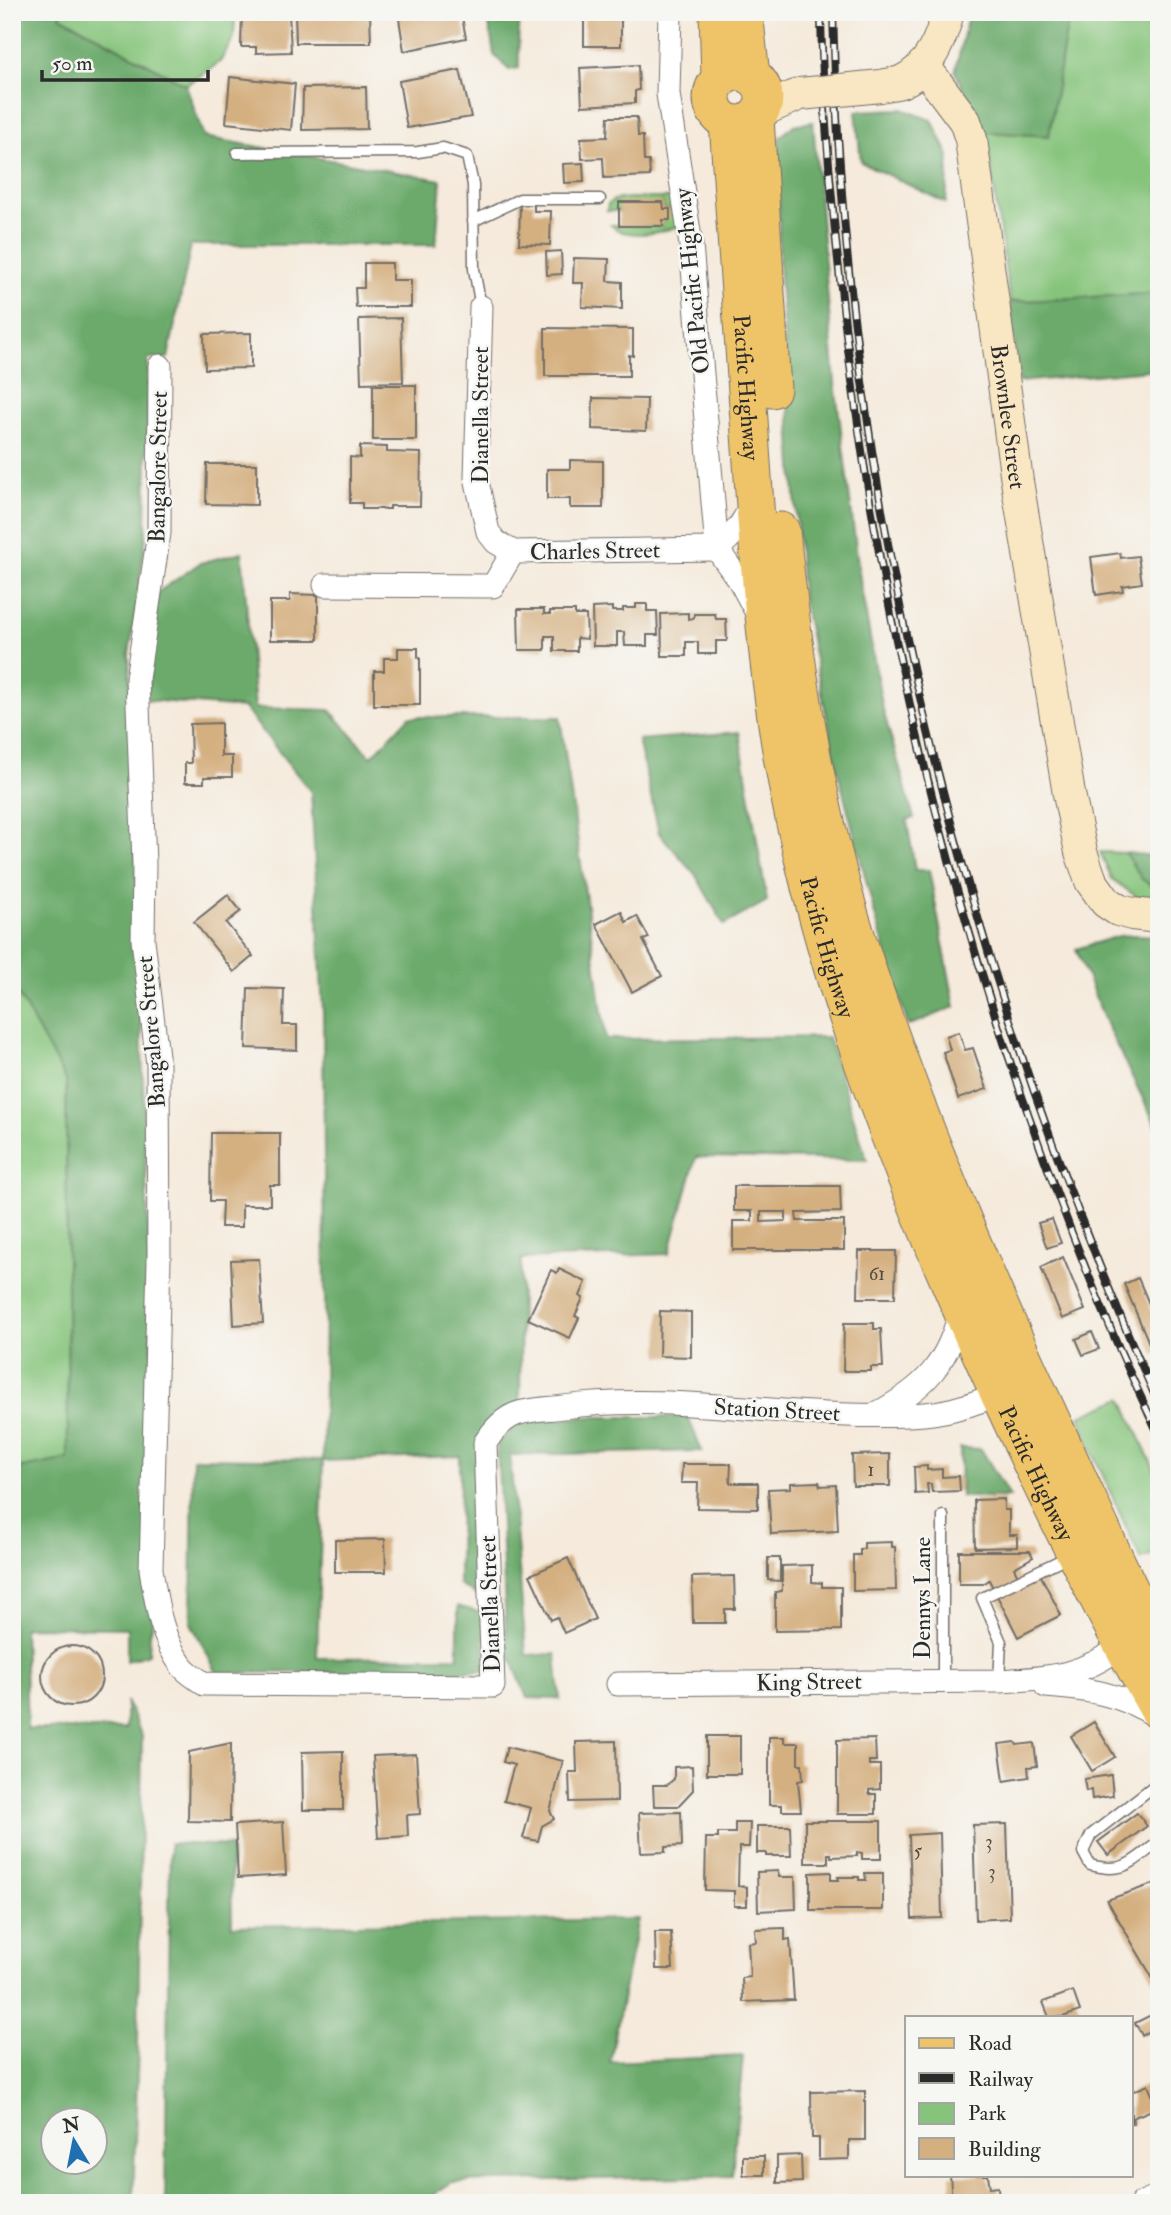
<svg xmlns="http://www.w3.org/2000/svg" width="1171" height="2215" font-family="'IM FELL Double Pica',serif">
  <rect width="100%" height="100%" fill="#f6f6f2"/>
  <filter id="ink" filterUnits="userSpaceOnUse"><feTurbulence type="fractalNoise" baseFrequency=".0143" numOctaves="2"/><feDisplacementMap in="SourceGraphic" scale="14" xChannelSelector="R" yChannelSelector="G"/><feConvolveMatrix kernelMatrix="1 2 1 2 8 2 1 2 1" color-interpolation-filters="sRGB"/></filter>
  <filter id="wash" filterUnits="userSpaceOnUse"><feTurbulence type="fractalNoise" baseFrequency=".00686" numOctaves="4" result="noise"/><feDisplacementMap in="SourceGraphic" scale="28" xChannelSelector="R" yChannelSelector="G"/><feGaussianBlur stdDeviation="1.57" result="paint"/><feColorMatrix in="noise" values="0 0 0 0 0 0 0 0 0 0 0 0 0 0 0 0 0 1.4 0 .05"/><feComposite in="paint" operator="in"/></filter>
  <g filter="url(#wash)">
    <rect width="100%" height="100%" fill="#f5eadb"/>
    <!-- green -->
    <g fill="#86c47c" stroke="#587854" stroke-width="2">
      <path d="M62,12h173l-1,25 -14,25 -34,23 -126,-69z"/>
      <path d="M1069,12h90v281l-149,9 -24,-170 63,4z"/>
      <path d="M628,198h46l4,28c-17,7 -52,14 -67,-1l52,1v-6l7,-11h-6l-1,-7 -44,9h-12l1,-7 6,-4z"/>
      <path d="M1100,852l25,1 17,26 17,12v3l-19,5 -28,-20z"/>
      <path d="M12,983l54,97 2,379 -56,11z"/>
      <path d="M1122,1398l37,82v71l-18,9 -51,-113 -10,-31z"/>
    </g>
    <!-- forest -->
    <g fill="#6caa6c" stroke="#4c6a4c" stroke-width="2" fill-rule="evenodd">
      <path d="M12,12h50l-2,4 126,69 18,52 237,43 -5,65h-245l-23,113 -20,1 -2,178 -17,118 31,939 -10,39 -1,21 -22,7v-33l-103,-1 3,102h99v-28l16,35 -4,308 -5,159h-121v-733l56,-11 -2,-379 -54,-97zM52,2120h42v42h-42z"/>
      <path d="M487,12h31l1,56 -10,2 -15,-15z"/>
      <path d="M969,12h100l-20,124 -63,-4 -31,-60z"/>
      <path d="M902,109l30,11 17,36 -3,47 -85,-41 -5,-51z"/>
      <path d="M813,122l22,261 26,204 22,123 31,108 -7,2 8,50h14l26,137 -47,19 -33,-111 -37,-143 -36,-176 -23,-331v-127l15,-13z"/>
      <path d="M1159,293v76l-140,13 -9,-80z"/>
      <path d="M242,552l13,156 75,2 41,47 38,-40h151l46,322 222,-2 39,123 -171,-3 -27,97 -148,5 -1,146 -33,19 -5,174 -23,-13 1,-129 -137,5 -6,197 141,-1v-51l24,7 4,58 -269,2 -26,-50 2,-165 130,2 2,-158 -2,-290 -12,-220 -67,-84 -97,-8 11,-108 42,-29z"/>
      <path d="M739,732l28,169 -43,24 -29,-51 -36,-41 -21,-93z"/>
      <path d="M1159,850v41l-17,-12 -17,-26 31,3z"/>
      <path d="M1135,935l24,1v54l-3,7 3,14v120l-52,-105 -31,-77 43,-13z"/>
      <path d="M584,1417h104l14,34 -192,4 16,200 30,-1 4,45 -33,-1 -20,-50 -10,-205 23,-21z"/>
      <path d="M960,1448l21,1 29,48h-49z"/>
      <path d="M170,1843l61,3 1,80 406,-7 -28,143 133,-6 -11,120 -280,6 -31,21h-256z"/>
    </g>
    <g id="blocks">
      <!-- building -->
      <g fill="#d4af7f" fill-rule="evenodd">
        <path d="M242,12h47l2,40 -35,1v-6h-15z"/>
        <path d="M295,12h75l1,31h-75z"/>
        <path d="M398,12h63l5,26 -62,13z"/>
        <path d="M584,12h40v6h-3v28h-37z"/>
        <path d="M638,65l1,25 -4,1v12l-53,3 -2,-38z"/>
        <path d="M460,70l11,47 -64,11 -8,-47z"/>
        <path d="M230,77l65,7 -4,46 -65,-7z"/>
        <path d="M366,87l1,42 -65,1 1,-42z"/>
        <path d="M608,117h29l1,19h5l1,25h5l1,15 -46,2 -1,-20 -21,1 -1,-21 26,-1z"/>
        <path d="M583,163l1,19 -20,1 -1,-19z"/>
        <path d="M520,202l14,1v8h17l-1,34 -31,-1z"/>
        <path d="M619,202h44l1,7h6v11h-7v6h-44z"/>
        <path d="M561,251l1,23 -15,1 -1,-23z"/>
        <path d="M574,258l35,1 -1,22 14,1v27l-40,-2 1,-24h-10z"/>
        <path d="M364,263h28v17h19v27h-55l-1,-19h9z"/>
        <path d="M401,318l2,64 -42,1 -2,-64z"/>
        <path d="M545,328l88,1v27l-4,-1v21h-84z"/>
        <path d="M251,333v35l-46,1 -1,-35z"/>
        <rect x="373" y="385" width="43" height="55"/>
        <path d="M593,398l54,1 -1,32 -54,-2z"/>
        <path d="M360,446l27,1v5l34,1 -1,53h-30v3h-28v-6h-12v-46l10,1z"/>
        <path d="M570,460l33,1v47h-33v-9h-23v-30h23z"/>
        <path d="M207,464h50v41l-51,-1z"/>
        <path d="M1120,553l1,5 17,-2 4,27 -20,3 1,5 -27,4 -5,-38z"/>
        <path d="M290,594l28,1v45h-48v-39h20z"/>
        <path d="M636,604h11v7h10l1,24h-11v11h-22l-1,-14h-7v14h-24l-1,-38 20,-1v4h11v-3h13z"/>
        <path d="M518,609h26v5h6v-3h25v4h11l1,24 -10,-1v13h-23v-15h-9v14h-26z"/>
        <path d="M688,613v6l6,-1v-4h21l1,5h10l1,22h-11v13h-18v-12h-12v14h-24l-1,-42z"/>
        <path d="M398,648h20v9h2v48h-46v-34h10v-13h14z"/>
        <path d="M221,723v33h11v21h-28v6h-19v-20h6l-1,-39z"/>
        <path d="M228,895l13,16 -15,12 27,33 -19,16 -40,-50z"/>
        <path d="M621,911l5,11 11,-6 12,22 -6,2 19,36 -30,16 -36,-68z"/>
        <path d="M248,988l36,1 -1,36h14v25l-51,-2z"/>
        <path d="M959,1032l6,18 8,-2 14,41 -29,10 -15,-47 7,-2 -4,-14z"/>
        <path d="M211,1133h69v52h-10v20h-28v22h-21l1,-26h-12z"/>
        <path d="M734,1186h106l1,26 -45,1 1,8h47v29h-111v-29h19v-10h-18zM761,1212h25v9l-25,1z"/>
        <path d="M1052,1219l9,24 -14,5 -9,-25z"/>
        <path d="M859,1251h37l-1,47h-37z"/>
        <path d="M1063,1257l22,53 -23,9 -21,-52z"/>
        <path d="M259,1259l4,64 -29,2 -3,-65z"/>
        <path d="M559,1269l27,13 -6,14 3,2 -8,18 4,2 -9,20 -42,-19 23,-49 6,3z"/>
        <path d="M1138,1278l21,49v26l-5,2 -30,-71z"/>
        <path d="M660,1311l31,1v45l-32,-1z"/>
        <path d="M844,1323h30v6h7l2,38h-12v4h-28z"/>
        <path d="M1092,1332l7,17 -16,6 -7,-16z"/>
        <path d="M890,1454v32h-37l-1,-31z"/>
        <path d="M682,1464h49l-1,19h28v26l-61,-1 1,-25h-17z"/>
        <path d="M927,1466v4l15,-1v8l17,-1 1,15 -28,1 -1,-8h-4l1,9 -13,1 -1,-27z"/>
        <path d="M819,1482l1,4 16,-1 2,46 -67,3 -3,-45 23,-1v-5z"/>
        <path d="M1004,1499v11h5v25h8v12l-42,1 -1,-48z"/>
        <path d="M385,1539l1,33h-51v-32z"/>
        <path d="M892,1542v5h3l1,43 -43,1v-36h7v-6h4v-6z"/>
        <path d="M959,1551h71l3,6 -19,11 8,16 18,-10 21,41 -43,22 -29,-57 -6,4h-24z"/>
        <path d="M568,1558l27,61 -31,14 -7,-16 -6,3 -21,-45z"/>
        <path d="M768,1558h12v23l-12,-1z"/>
        <path d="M812,1565v17l10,1v4h19v43l-66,1v-39l7,-1v-25z"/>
        <path d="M734,1576l1,33h-10v14h-32l-1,-46z"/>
        <circle cx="72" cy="1676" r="30"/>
        <path d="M1094,1722l21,35 -23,14 -21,-35z"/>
        <rect x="707" y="1736" width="33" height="38"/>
        <path d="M769,1737h15v6h14v21h4l1,16 -5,1 3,30h-19v-6h-13z"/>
        <path d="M875,1739l1,22h-7v4h11v24l-11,1v4h7v20h-39v-74z"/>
        <path d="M616,1741l1,60 -47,1 -1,-30h8l-1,-30z"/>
        <path d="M1015,1742l2,3 17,-2 3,23 -9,1 1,10 -25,4 -5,-37z"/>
        <path d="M231,1743l-1,79 -42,-1 1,-69z"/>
        <path d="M507,1747l56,14 -13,50 4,8 -12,7 -4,15 -15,-3 8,-30 -27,-7 10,-36 -11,-3z"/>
        <path d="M343,1751v59h-40l-1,-58z"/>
        <path d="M416,1754l4,60 -13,1 1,21 -30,2 -5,-82z"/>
        <path d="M692,1766l1,24 -15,16h-24l-1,-21h14l7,-6v-12z"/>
        <path d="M1111,1775l2,21 -21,3 -1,-9 -5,1 -2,-12z"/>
        <path d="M681,1812l1,34 -17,1v5l-24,1 -2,-40z"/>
        <path d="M1137,1813l10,13 -39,29 -10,-13z"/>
        <path d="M805,1821h76v38h-19v-6h-5v3l-26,1v-3h-3v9h-23z"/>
        <path d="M283,1822l3,53 -48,3 -3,-53z"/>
        <path d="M735,1823h15l-1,24h-10l-1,39 9,1v19h-13v-15l-29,-1 1,-52h12v-5h17z"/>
        <path d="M1007,1824l3,94 -34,2 -3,-95z"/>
        <path d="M757,1826h33l1,30h-25v-3h-9z"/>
        <path d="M940,1833l2,85 -30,1 -3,-84z"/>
        <path d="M778,1871l1,6h16l1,32 -38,2 -1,-39z"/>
        <path d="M831,1872v8h8l-1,-3h21v3h7l-1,-7h18v37h-73v-37z"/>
        <path d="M1156,1883l3,4v102l-52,-89z"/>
        <path d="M785,1928v12l5,-1 4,61 -51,2 -1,-24 8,-1 -2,-34 8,-1 -1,-13z"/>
        <path d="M655,1932h16l2,37h-17z"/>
        <path d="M1073,1991l7,20 -17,6h-14l-6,-15z"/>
        <path d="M1159,2011v16l-17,8 -7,-12z"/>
        <path d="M1148,2085l9,23 -25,10 2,5 -3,1v-32z"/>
        <path d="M865,2091v49h-16v19l-30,1v-22h-7l-1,-46z"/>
        <path d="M801,2155l1,27 -25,1v-27z"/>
        <rect x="743" y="2156" width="21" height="19"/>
        <path d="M950,2175h38l2,13 8,-1 1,16h-47z"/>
      </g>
    </g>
  </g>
  <g filter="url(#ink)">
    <use href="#blocks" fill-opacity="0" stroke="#726e69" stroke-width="2"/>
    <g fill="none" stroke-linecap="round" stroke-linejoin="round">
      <!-- lane casing -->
      <g stroke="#726e69" stroke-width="13">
        <g id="lane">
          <path d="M237,153l181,-1 25,-4 24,8 6,29 1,84 7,38"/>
          <path d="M473,221l47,-22h80"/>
          <path d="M943,1681v-165"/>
          <path d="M999,1681l2,-39 -19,-44 89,-43"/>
          <path d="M1159,1782l-68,53 -8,17 7,13c36,9 41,-3 69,-23"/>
        </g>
      </g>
      <!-- street casing -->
      <g stroke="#726e69" stroke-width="25">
        <g id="street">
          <path d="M670,12l-2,82 23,151 26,304"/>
          <path d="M481,307l-5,170 12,55 8,10 17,10 204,-3c16,-13 27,-26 35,-46"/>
          <path d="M160,366l-1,167 -22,146 7,185 -1,76 15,124 1,195 -8,310c5,32 10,70 31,97 5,7 15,12 22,18l289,2 -8,-243c7,-11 18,-24 31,-29 13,-5 33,-5 47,-7 120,-16 241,16 361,7 30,-2 59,-14 87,-25"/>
          <path d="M717,549l24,34 15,28"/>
          <path d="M325,585l168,1 20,-34"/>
          <path d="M876,1414c49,-26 73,-51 85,-106"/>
          <path d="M618,1684l381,-3c48,-3 84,-4 123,-36"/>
          <path d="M1046,1686c41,3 78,8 113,32"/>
          <path d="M1142,2203l17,-7"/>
        </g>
      </g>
      <!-- secondary casing -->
      <g stroke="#726e69" stroke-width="34">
        <g id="secondary">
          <path id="s1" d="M923,65l42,56 6,18 46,342 52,313 12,58 10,29 15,21 12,8 14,4 27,3"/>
          <path d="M881,86c7,-2 16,-2 22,-5 27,-13 38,-42 45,-69"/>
          <path d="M761,111l39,-17"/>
        </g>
      </g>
      <!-- primary casing -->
      <g stroke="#726e69" stroke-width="39">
        <g id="primary">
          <path d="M718,12l2,67"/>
          <path d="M744,12l7,64"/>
          <circle cx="738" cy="98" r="26"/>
          <path d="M755,118l17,271"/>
          <path id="s2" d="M728,122c8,109 15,218 23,326 7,103 14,206 31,308 34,196 101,376 181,557 59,135 123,269 196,398"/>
          <path d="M781,531c14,136 34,273 75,404 54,168 124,331 198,491 35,74 66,149 105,221"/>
        </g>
      </g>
      <!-- lane -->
      <use href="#lane" stroke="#fff" stroke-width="10"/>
      <!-- street -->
      <use href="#street" stroke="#fff" stroke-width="23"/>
      <!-- secondary -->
      <use href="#secondary" stroke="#f9e7c3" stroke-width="32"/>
      <!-- primary -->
      <use href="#primary" stroke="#efc469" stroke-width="37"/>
      <!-- rail casing -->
      <g stroke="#2b2b2b" stroke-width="8">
        <g id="rail">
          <path d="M821,12c1,86 9,173 18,258 29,285 90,559 184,829 39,113 83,227 136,336"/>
          <path d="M833,12c10,480 130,956 326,1393"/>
        </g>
      </g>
      <!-- rail -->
      <use href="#rail" stroke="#f6f6f2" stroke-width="5" stroke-dasharray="16" stroke-linecap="butt"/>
      <!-- secondary-bridge casing -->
      <g stroke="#726e69" stroke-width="34" stroke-linecap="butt">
        <path id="secondary-bridge" d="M800,94l81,-8"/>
      </g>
      <!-- secondary-bridge -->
      <use href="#secondary-bridge" stroke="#f9e7c3" stroke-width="32"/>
    </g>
  </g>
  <g text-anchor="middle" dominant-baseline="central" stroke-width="5" stroke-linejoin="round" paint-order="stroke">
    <!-- number labels -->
    <g font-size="19" fill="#554c40">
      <text x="877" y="1274">61</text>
      <text x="871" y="1470">1</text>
      <text x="989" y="1842">3</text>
      <text x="918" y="1851">5</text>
      <text x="992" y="1872">3</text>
    </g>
    <!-- street labels -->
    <g font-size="23" fill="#2b2b2b" stroke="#f6f6f2">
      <text transform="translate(692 281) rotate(-96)">Old Pacific Highway</text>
      <text stroke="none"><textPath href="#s2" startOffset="266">Pacific Highway</textPath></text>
      <text transform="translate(480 415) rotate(-90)">Dianella Street</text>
      <text stroke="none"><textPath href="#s1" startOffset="369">Brownlee Street</textPath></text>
      <text transform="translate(158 467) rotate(-89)">Bangalore Street</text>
      <text transform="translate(595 551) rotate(-1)">Charles Street</text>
      <text stroke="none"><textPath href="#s2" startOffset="833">Pacific Highway</textPath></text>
      <text transform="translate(151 1032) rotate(-95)">Bangalore Street</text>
      <text transform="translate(777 1410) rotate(3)">Station Street</text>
      <text stroke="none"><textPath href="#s2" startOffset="1400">Pacific Highway</textPath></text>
      <text transform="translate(922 1598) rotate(-90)">Dennys Lane</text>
      <text transform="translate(490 1604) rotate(-92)">Dianella Street</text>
      <text transform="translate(809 1682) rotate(-1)">King Street</text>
    </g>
  </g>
  <!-- margin -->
  <rect width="1171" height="2215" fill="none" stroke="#f6f6f2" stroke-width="42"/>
  <!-- legend -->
  <rect x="905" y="2016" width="228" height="161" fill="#f6f6f2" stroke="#a5a5a2" stroke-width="2"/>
  <rect x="919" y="2038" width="35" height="10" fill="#efc469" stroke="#a5a5a2" stroke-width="2"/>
  <text x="968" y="2050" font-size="21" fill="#2b2b2b">Road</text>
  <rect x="919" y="2073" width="35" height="10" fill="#2b2b2b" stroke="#a5a5a2" stroke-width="2"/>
  <text x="968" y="2086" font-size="21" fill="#2b2b2b">Railway</text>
  <rect x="919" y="2103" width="35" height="21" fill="#86c47c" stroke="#a5a5a2" stroke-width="2"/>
  <text x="968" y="2120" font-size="21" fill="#2b2b2b">Park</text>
  <rect x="919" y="2138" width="35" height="21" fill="#d4af7f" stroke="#a5a5a2" stroke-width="2"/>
  <text x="968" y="2156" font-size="21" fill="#2b2b2b">Building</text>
  <!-- north arrow -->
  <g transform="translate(74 2141) rotate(350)"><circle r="33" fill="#f6f6f2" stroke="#a5a5a2" stroke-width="2"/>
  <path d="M0-5L12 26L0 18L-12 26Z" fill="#1f6fb2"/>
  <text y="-10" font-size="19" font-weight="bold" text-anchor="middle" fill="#2b2b2b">N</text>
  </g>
  <!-- scale -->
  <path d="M42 70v10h166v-10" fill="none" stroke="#2b2b2b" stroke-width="3.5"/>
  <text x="52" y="70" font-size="21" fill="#2b2b2b" stroke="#f6f6f2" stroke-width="5" paint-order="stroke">50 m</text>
</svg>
